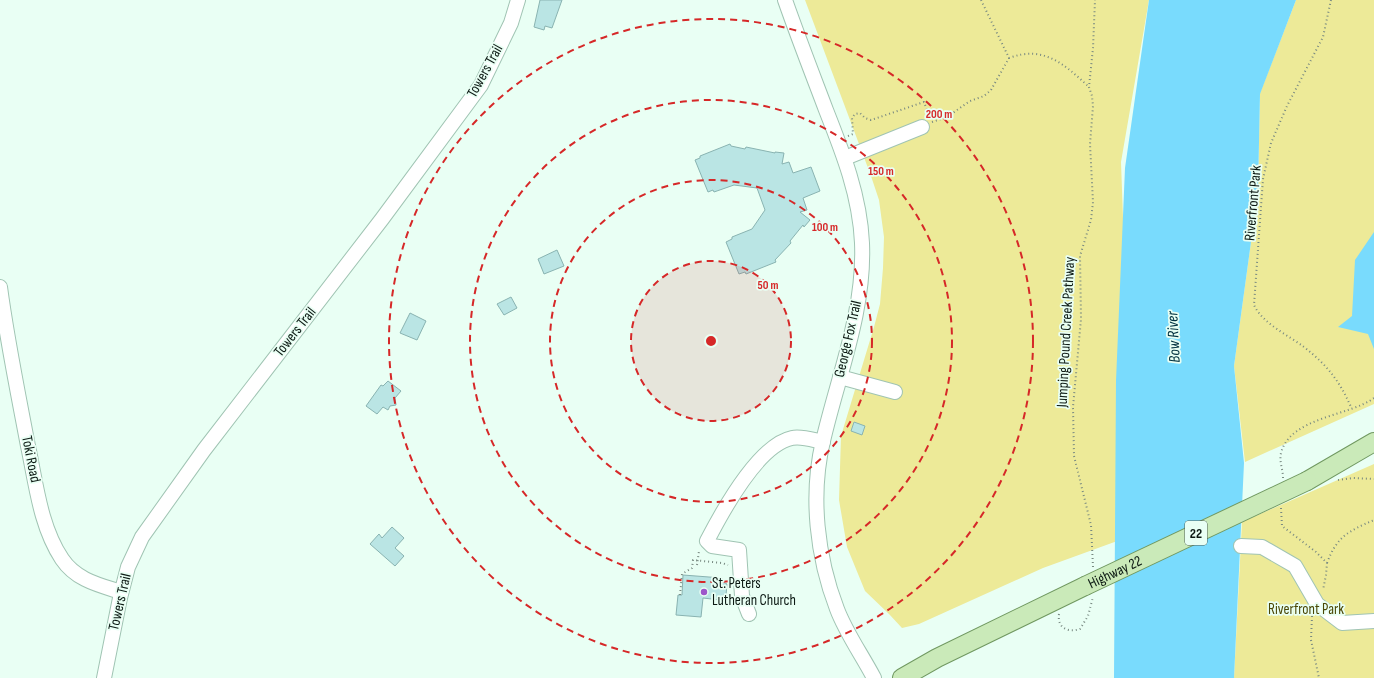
<svg xmlns="http://www.w3.org/2000/svg" width="1374" height="678" font-family="'Sofia Sans Condensed',sans-serif">
  <rect width="100%" height="100%" fill="#e9fff4"/>
  <!-- green -->
  <g fill="#edea98">
    <path d="M805,0h344l-28,162 6,168 -7,210 -77,28 -124,56 -17,4 -13,-14 -24,-23 -18,-44 -8,-47 2,-64 33,-109 6,-23 3,-36 1,-31 -5,-37 -8,-24z"/>
    <path d="M1296,0h78v404l-129,58 -11,-96 24,-175 2,-98z"/>
    <path d="M1374,464v214h-140l8,-156z"/>
  </g>
  <!-- water -->
  <g fill="#79dbfd">
    <path d="M1149,0h147l-36,94 -2,97 -24,175 10,97 -10,215h-120l2,-297 9,-213z"/>
    <path d="M1374,232v117l-6,-15 -30,-7 14,-11 3,-56z"/>
  </g>
  <!-- building -->
  <g fill="#bae5e4" stroke="#89b3b1">
    <path d="M540,0h22l-10,28 -7,-2 -1,4 -10,-3z"/>
    <path d="M730,144l1,2 14,3 1,-2 29,6v-1l9,1 -2,11 7,-2 4,11 18,-6 9,24 -17,7 4,12 -7,2 10,8 -6,7 -1,-2 -13,16 1,2 -16,17 1,2 -30,12 -1,-2 -6,2 -13,-32 6,-3v-2l20,-8 13,-19 -8,-22 -23,-3 -20,7 -1,-2 -5,2 -13,-32 5,-2v-2z"/>
    <path d="M557,250l7,16 -20,8 -6,-15z"/>
    <path d="M511,297l6,11 -13,7 -7,-11z"/>
    <path d="M410,313l16,8 -9,19 -17,-7z"/>
    <path d="M388,381l13,10 -6,7 1,7 -6,1 -2,4 -5,-3 -6,7 -11,-8 15,-21 2,1z"/>
    <path d="M854,422l11,4 -3,9 -11,-4z"/>
    <path d="M392,527l12,11 -9,10 9,8 -9,10 -25,-22 9,-10 3,4z"/>
    <path d="M683,575l39,3 -1,3 6,3 -1,11h-3v3l-3,-1v3l-17,-2 -2,19 -25,-2 2,-20h4z"/>
  </g>
  <g fill="none" stroke-linecap="round" stroke-linejoin="round">
    <!-- minor casing -->
    <g stroke="#a0c4b3" stroke-width="16">
      <g id="minor">
        <path d="M785,0c13,37 27,73 41,110 17,43 34,86 36,133 3,68 -24,133 -39,198 -13,55 -6,116 14,168 9,24 25,46 37,69"/>
        <path d="M845,158l77,-31"/>
        <path d="M0,287c7,53 18,106 28,159 8,37 12,80 34,113 14,21 37,26 59,33"/>
        <path d="M840,377l55,15"/>
        <path d="M1241,546l21,1 33,19 22,38 25,19 32,-2"/>
        <path d="M749,614l-7,-18 -3,-46 -27,-4 -5,-5c15,-29 51,-96 85,-103 10,-2 21,2 31,4"/>
        <path d="M104,678l16,-80 8,-31 14,-30 62,-87 178,-231 99,-134 30,-62 7,-23"/>
      </g>
    </g>
    <!-- major casing -->
    <g stroke="#709860" stroke-width="20">
      <g id="major">
        <path d="M1307,481l67,-39"/>
        <path d="M902,678l35,-20 148,-72"/>
      </g>
    </g>
    <!-- path -->
    <g stroke="#788981" stroke-width="2" stroke-dasharray="1 3" stroke-linecap="butt">
      <path d="M981,0l28,58c35,-13 55,6 80,29"/>
      <path d="M1331,0l-8,37 -36,69 -16,37 -8,36 -9,126c9,19 34,30 50,42 23,18 35,33 47,60"/>
      <path d="M932,122l15,-5 23,-16 14,-5 7,-6 18,-32"/>
      <path d="M848,136l5,-2 -1,-16 3,-4 5,-1 5,5 6,2 53,-18 6,16"/>
      <path d="M1283,478c0,-9 -4,-16 -2,-25 9,-36 69,-37 93,-55"/>
      <path d="M1338,480l15,-2 21,1"/>
      <path d="M1281,508l1,18 34,26 11,11 -1,12 -3,15"/>
      <path d="M1327,563c10,-27 22,-32 47,-43"/>
      <path d="M697,565l2,-14"/>
      <path d="M1093,567l-2,-42 -17,-69 -1,-49 8,-88 -1,-63 11,-36 2,-18 -3,-58 3,-38 -1,-10 -3,-9 4,-39 2,-48"/>
      <path d="M680,595l2,-21 10,-6 1,-8 29,3 6,2"/>
      <path d="M1059,614c-2,14 9,19 21,15l8,-13 5,-19"/>
      <path d="M1312,616l-1,24 8,38"/>
    </g>
    <!-- minor -->
    <use href="#minor" stroke="#fff" stroke-width="14"/>
    <!-- major -->
    <use href="#major" stroke="#caeab9" stroke-width="18"/>
    <!-- major-bridge casing -->
    <g stroke="#709860" stroke-width="20" stroke-linecap="butt">
      <g id="major-bridge">
        <path id="s1" d="M1085,586l222,-105"/>
      </g>
    </g>
    <!-- major-bridge -->
    <use href="#major-bridge" stroke="#caeab9" stroke-width="18"/>
  </g>
  <!-- distance rings -->
  <circle cx="711" cy="341" r="80" fill="#d62828" fill-opacity=".12"/>
  <g fill="none" stroke="#d62828" stroke-width="2" stroke-dasharray="7 5">
    <circle cx="711" cy="341" r="80"/>
    <circle cx="711" cy="341" r="161"/>
    <circle cx="711" cy="341" r="241"/>
    <circle cx="711" cy="341" r="322"/>
  </g>
  <!-- markers -->
  <circle fill="#9d56ca" stroke="#e9fff4" stroke-width="1.5" cx="704" cy="592" r="4"/>
  <g text-anchor="middle" dominant-baseline="central" stroke-width="3.5" stroke-linejoin="round" paint-order="stroke">
    <!-- shield labels -->
    <rect fill="#e9fff4" stroke="#4e5e56" stroke-width="1" x="1185" y="521" width="22" height="24" rx="3"/>
    <g font-size="14" font-weight="bold" fill="#0c1913">
      <text x="1196" y="533">22</text>
    </g>
    <!-- street labels -->
    <g font-size="15" fill="#0c1913" stroke="#e9fff4">
      <text transform="translate(485 71) rotate(-61)">Towers Trail</text>
      <text transform="translate(1253 203) rotate(-85)">Riverfront Park</text>
      <text transform="translate(295 332) rotate(-52)">Towers Trail</text>
      <text transform="translate(1066 332) rotate(-87)">Jumping Pound Creek Pathway</text>
      <text transform="translate(848 339) rotate(-77)">George Fox Trail</text>
      <text transform="translate(31 459) rotate(79)">Toki Road</text>
      <text stroke="none"><textPath href="#s1" startOffset="33">Highway 22</textPath></text>
      <text transform="translate(120 602) rotate(-77)">Towers Trail</text>
    </g>
    <!-- poi labels -->
    <g font-size="15" fill="#0c1913" stroke="#e9fff4" text-anchor="start">
      <text x="712" y="583">St. Peters<tspan x="712" dy="17">Lutheran Church</tspan></text>
    </g>
    <!-- park labels -->
    <g font-size="15" fill="#4a4604" stroke="#e9fff4">
      <text x="1306" y="609">Riverfront Park</text>
    </g>
    <!-- water labels -->
    <g font-size="16" font-style="italic" fill="#01313f" stroke="#e9fff4">
      <text transform="translate(1174 337) rotate(-93)">Bow River</text>
    </g>
  </g>
  <circle cx="711" cy="341" r="6" fill="#d62828" stroke="#e9fff4" stroke-width="2"/>
  <g font-size="12" text-anchor="middle" font-weight="bold" fill="#d62828" stroke="#e9fff4" stroke-width="3.5" stroke-linejoin="round" paint-order="stroke">
    <text x="939" y="118">200 m</text>
    <text x="881" y="175">150 m</text>
    <text x="825" y="231">100 m</text>
    <text x="768" y="289">50 m</text>
  </g>
</svg>
